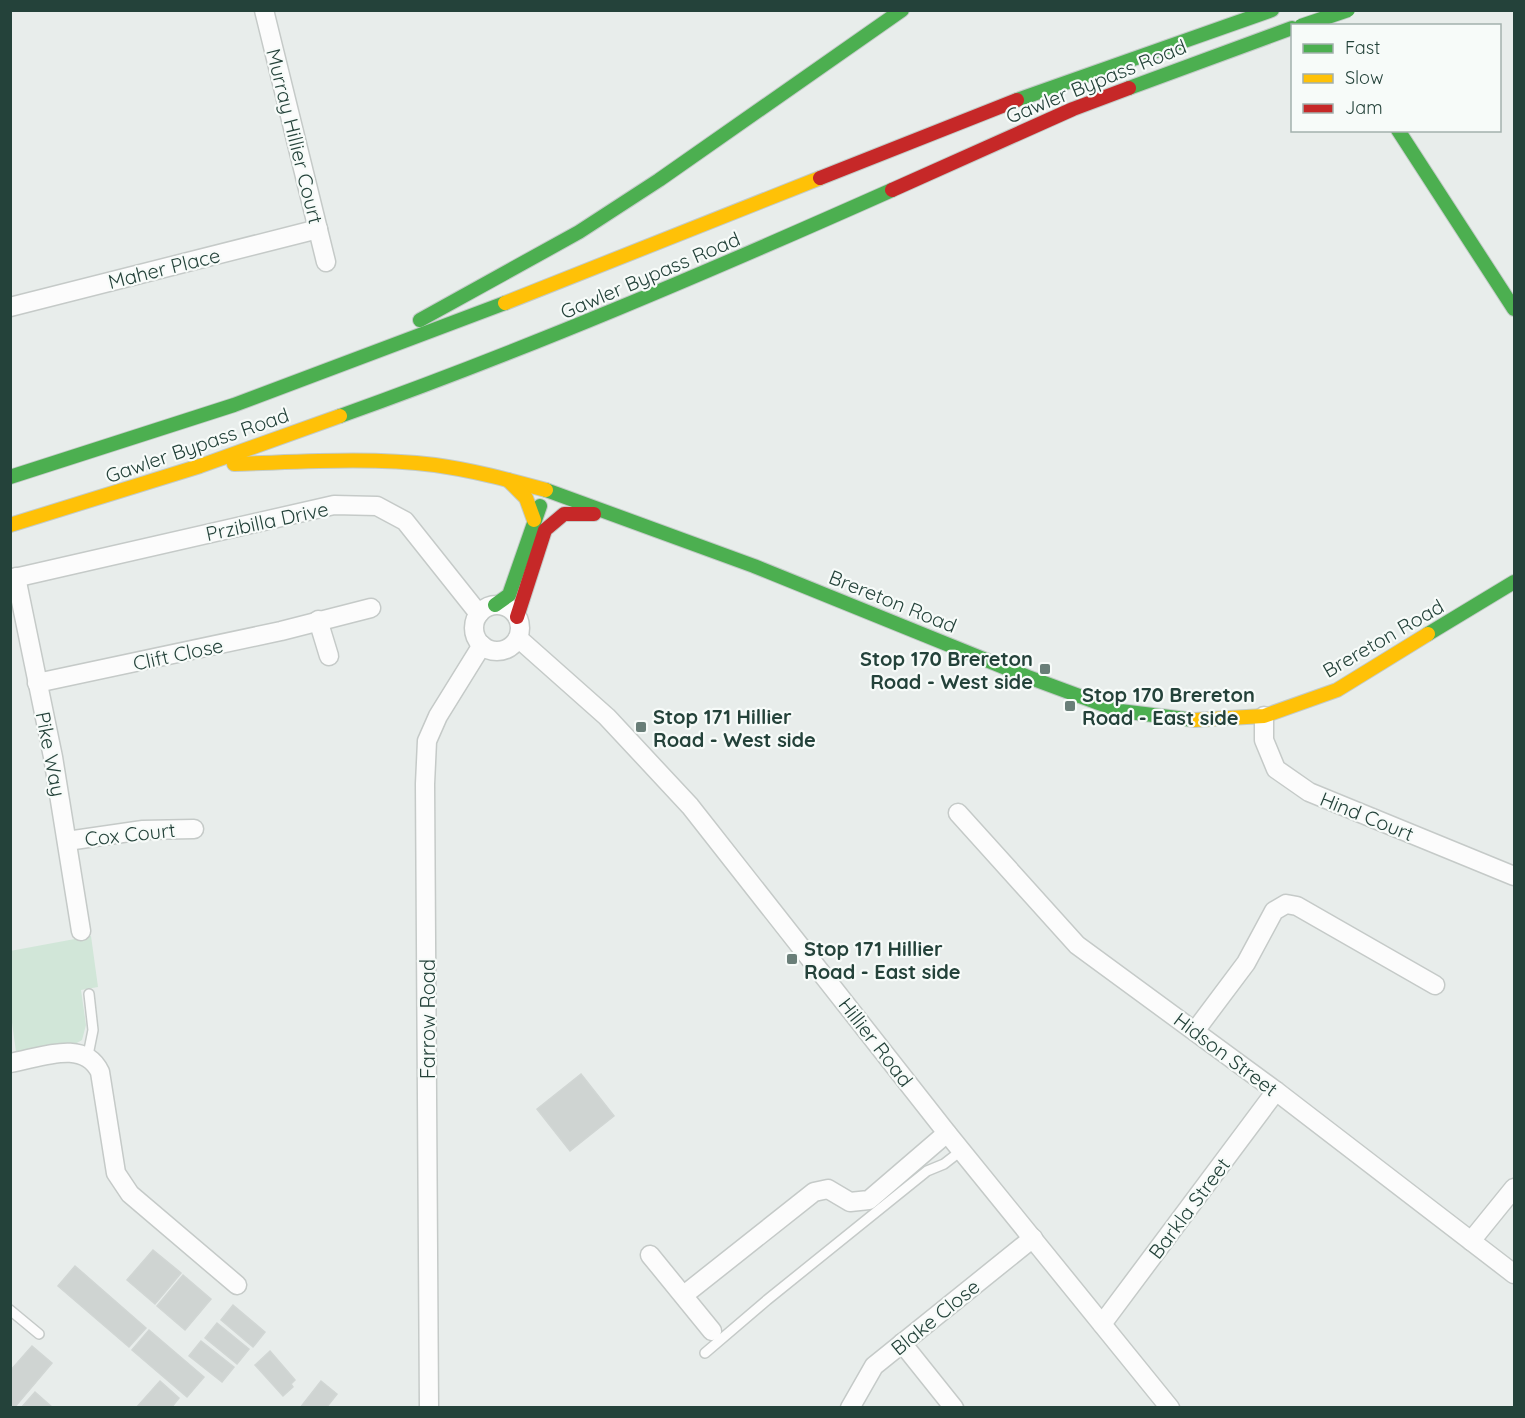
<svg xmlns="http://www.w3.org/2000/svg" width="1525" height="1418" font-family="Quicksand,sans-serif">
  <rect width="100%" height="100%" fill="#e8edeb"/>
  <!-- green -->
  <path fill="#d1e6d8" d="M91,936l7,51 -17,3 5,35 -4,15 -7,4 -59,8 -5,-37 -1,-64z"/>
  <!-- building -->
  <g fill="#cfd4d2" stroke="#d1d6d4" stroke-width="1.5">
    <path d="M581,1074l33,42 -44,35 -33,-42z"/>
    <path d="M153,1250l28,23 -26,31 -28,-24z"/>
    <path d="M75,1266l71,62 -17,19 -71,-61z"/>
    <path d="M183,1275l28,24 -26,31 -28,-24z"/>
    <path d="M233,1305l32,27 -12,15 -32,-27z"/>
    <path d="M217,1323l32,26 -12,15 -32,-26z"/>
    <path d="M149,1330l55,47 -17,20 -55,-47z"/>
    <path d="M201,1341l33,26 -12,15 -33,-26z"/>
    <path d="M32,1346l20,17 -38,45h-4v-37z"/>
    <path d="M270,1351l25,29 -4,4 2,3 -10,9 -28,-31z"/>
    <path d="M160,1381l19,17 -8,10h-35z"/>
    <path d="M321,1381l16,13 -11,14h-26z"/>
    <path d="M35,1392l18,16h-32z"/>
  </g>
  <g fill="none" stroke-linecap="round" stroke-linejoin="round">
    <!-- lane casing -->
    <g stroke="#c5cac8" stroke-width="12">
      <g id="lane">
        <path d="M88,1055l5,-25 -4,-36"/>
        <path d="M10,1310l29,24"/>
        <path d="M705,1353l62,-53 160,-129 17,-7 18,-14"/>
      </g>
    </g>
    <!-- street casing -->
    <g stroke="#c5cac8" stroke-width="21">
      <g id="street">
        <path d="M264,10l62,252"/>
        <path d="M10,307l308,-78"/>
        <path d="M16,577l37,180 28,174"/>
        <path d="M10,579l324,-74 43,1 28,15 74,93"/>
        <circle cx="497" cy="628" r="23"/>
        <path d="M318,620l11,36"/>
        <path d="M518,638l89,79 83,89 257,327 223,275"/>
        <path d="M37,683l244,-52 90,-23"/>
        <path d="M1264,716v24l12,29 33,23 205,84"/>
        <path d="M958,813l119,132 199,146 238,183"/>
        <path d="M67,841l76,-11 51,-1"/>
        <path d="M1195,1031l51,-68 28,-52 12,-7 11,2 138,79"/>
        <path d="M10,1063c30,-5 74,-25 90,9l16,101 14,21 107,91"/>
        <path d="M1471,1241l43,-53"/>
        <path d="M650,1255l62,76"/>
        <path d="M684,1295l130,-103 14,-3 22,13 19,-2 78,-67"/>
        <path d="M1102,1324l174,-233"/>
        <path d="M902,1343l52,65"/>
        <path d="M429,1408l-4,-624 2,-43 11,-25 44,-71"/>
        <path d="M850,1408l24,-42 159,-128"/>
      </g>
    </g>
    <!-- fast casing -->
    <g stroke="#c3cbc8" stroke-width="16">
      <g id="fast">
        <path d="M1129,88l163,-60"/>
        <path d="M1017,100l255,-90"/>
        <path d="M1398,130l116,179"/>
        <path d="M420,320l159,-88 80,-52 243,-170"/>
        <path d="M340,416c188,-67 370,-145 552,-226"/>
        <path d="M10,477l224,-72 271,-102"/>
        <path d="M546,490l208,76 274,111 92,34 74,9"/>
        <path d="M495,605l14,-10 31,-89"/>
        <path d="M1428,634l86,-52"/>
      </g>
    </g>
    <!-- slow casing -->
    <g stroke="#c3cbc8" stroke-width="16">
      <g id="slow">
        <path d="M505,303l315,-125"/>
        <path d="M234,464c67,-2 134,-7 201,1 37,5 74,15 111,25"/>
        <path d="M508,480l18,18 8,22"/>
        <path d="M10,525l190,-59 140,-50"/>
        <path d="M1194,720l70,-4 73,-26 91,-56"/>
      </g>
    </g>
    <!-- jam casing -->
    <g stroke="#c3cbc8" stroke-width="16">
      <g id="jam">
        <path d="M820,178l197,-78"/>
        <path d="M892,190l181,-81 56,-21"/>
        <path d="M517,617l28,-87 19,-16h30"/>
      </g>
    </g>
    <!-- lane -->
    <use href="#lane" stroke="#fcfcfc" stroke-width="9"/>
    <!-- street -->
    <use href="#street" stroke="#fcfcfc" stroke-width="18"/>
    <!-- fast -->
    <use href="#fast" stroke="#4caf50" stroke-width="14"/>
    <!-- slow -->
    <use href="#slow" stroke="#ffc107" stroke-width="14"/>
    <!-- jam -->
    <use href="#jam" stroke="#c62828" stroke-width="14"/>
    <!-- fast-bridge casing -->
    <g stroke="#c3ccc9" stroke-width="16" stroke-linecap="butt">
      <path id="fast-bridge" d="M1301,26l47,-16"/>
    </g>
    <!-- fast-bridge -->
    <use href="#fast-bridge" stroke="#4caf50" stroke-width="14"/>
  </g>
  <!-- markers -->
  <g fill="#697e78" stroke="#f7fbf9" stroke-width="2">
    <rect x="1039" y="663" width="12" height="12" rx="3"/>
    <rect x="1064" y="700" width="12" height="12" rx="3"/>
    <rect x="635" y="721" width="12" height="12" rx="3"/>
    <rect x="786" y="953" width="12" height="12" rx="3"/>
  </g>
  <g text-anchor="middle" dominant-baseline="central" stroke-width="4.5" stroke-linejoin="round" paint-order="stroke">
    <!-- street labels -->
    <g font-size="20" fill="#24423a" stroke="#f7fbf9">
      <text transform="translate(1096 81) rotate(-22)">Gawler Bypass Road</text>
      <text transform="translate(295 136) rotate(76)">Murray Hillier Court</text>
      <text transform="translate(164 268) rotate(-14)">Maher Place</text>
      <text transform="translate(650 275) rotate(-23)">Gawler Bypass Road</text>
      <text transform="translate(197 445) rotate(-19)">Gawler Bypass Road</text>
      <text transform="translate(267 521) rotate(-12)">Przibilla Drive</text>
      <text transform="translate(893 601) rotate(22)">Brereton Road</text>
      <text transform="translate(1383 638) rotate(-30)">Brereton Road</text>
      <text transform="translate(178 654) rotate(-12)">Clift Close</text>
      <text transform="translate(51 754) rotate(79)">Pike Way</text>
      <text transform="translate(1367 816) rotate(22)">Hind Court</text>
      <text transform="translate(130 834) rotate(-6)">Cox Court</text>
      <text transform="translate(427 1019) rotate(-90)">Farrow Road</text>
      <text transform="translate(876 1042) rotate(52)">Hillier Road</text>
      <text transform="translate(1226 1054) rotate(37)">Hidson Street</text>
      <text transform="translate(1189 1208) rotate(-53)">Barkla Street</text>
      <text transform="translate(935 1317) rotate(-39)">Blake Close</text>
    </g>
    <!-- poi labels -->
    <g font-size="20" font-weight="bold" fill="#24423a" stroke="#f7fbf9" text-anchor="start">
      <text x="1033" y="658" text-anchor="end">Stop 170 Brereton<tspan x="1033" dy="23">Road - West side</tspan></text>
      <text x="1082" y="694">Stop 170 Brereton<tspan x="1082" dy="23">Road - East side</tspan></text>
      <text x="653" y="716">Stop 171 Hillier<tspan x="653" dy="23">Road - West side</tspan></text>
      <text x="804" y="948">Stop 171 Hillier<tspan x="804" dy="23">Road - East side</tspan></text>
    </g>
  </g>
  <!-- border -->
  <rect width="1525" height="1418" fill="none" stroke="#24423a" stroke-width="24"/>
  <!-- legend -->
  <rect x="1291" y="24" width="210" height="108" fill="#f7fbf9" stroke="#a3b1ad" stroke-width="1.5"/>
  <rect x="1303" y="44" width="30" height="9" fill="#4caf50" stroke="#a3b1ad" stroke-width="1.5"/>
  <text x="1345" y="54" font-size="18" fill="#24423a">Fast</text>
  <rect x="1303" y="74" width="30" height="9" fill="#ffc107" stroke="#a3b1ad" stroke-width="1.5"/>
  <text x="1345" y="84" font-size="18" fill="#24423a">Slow</text>
  <rect x="1303" y="104" width="30" height="9" fill="#c62828" stroke="#a3b1ad" stroke-width="1.5"/>
  <text x="1345" y="114" font-size="18" fill="#24423a">Jam</text>
</svg>
